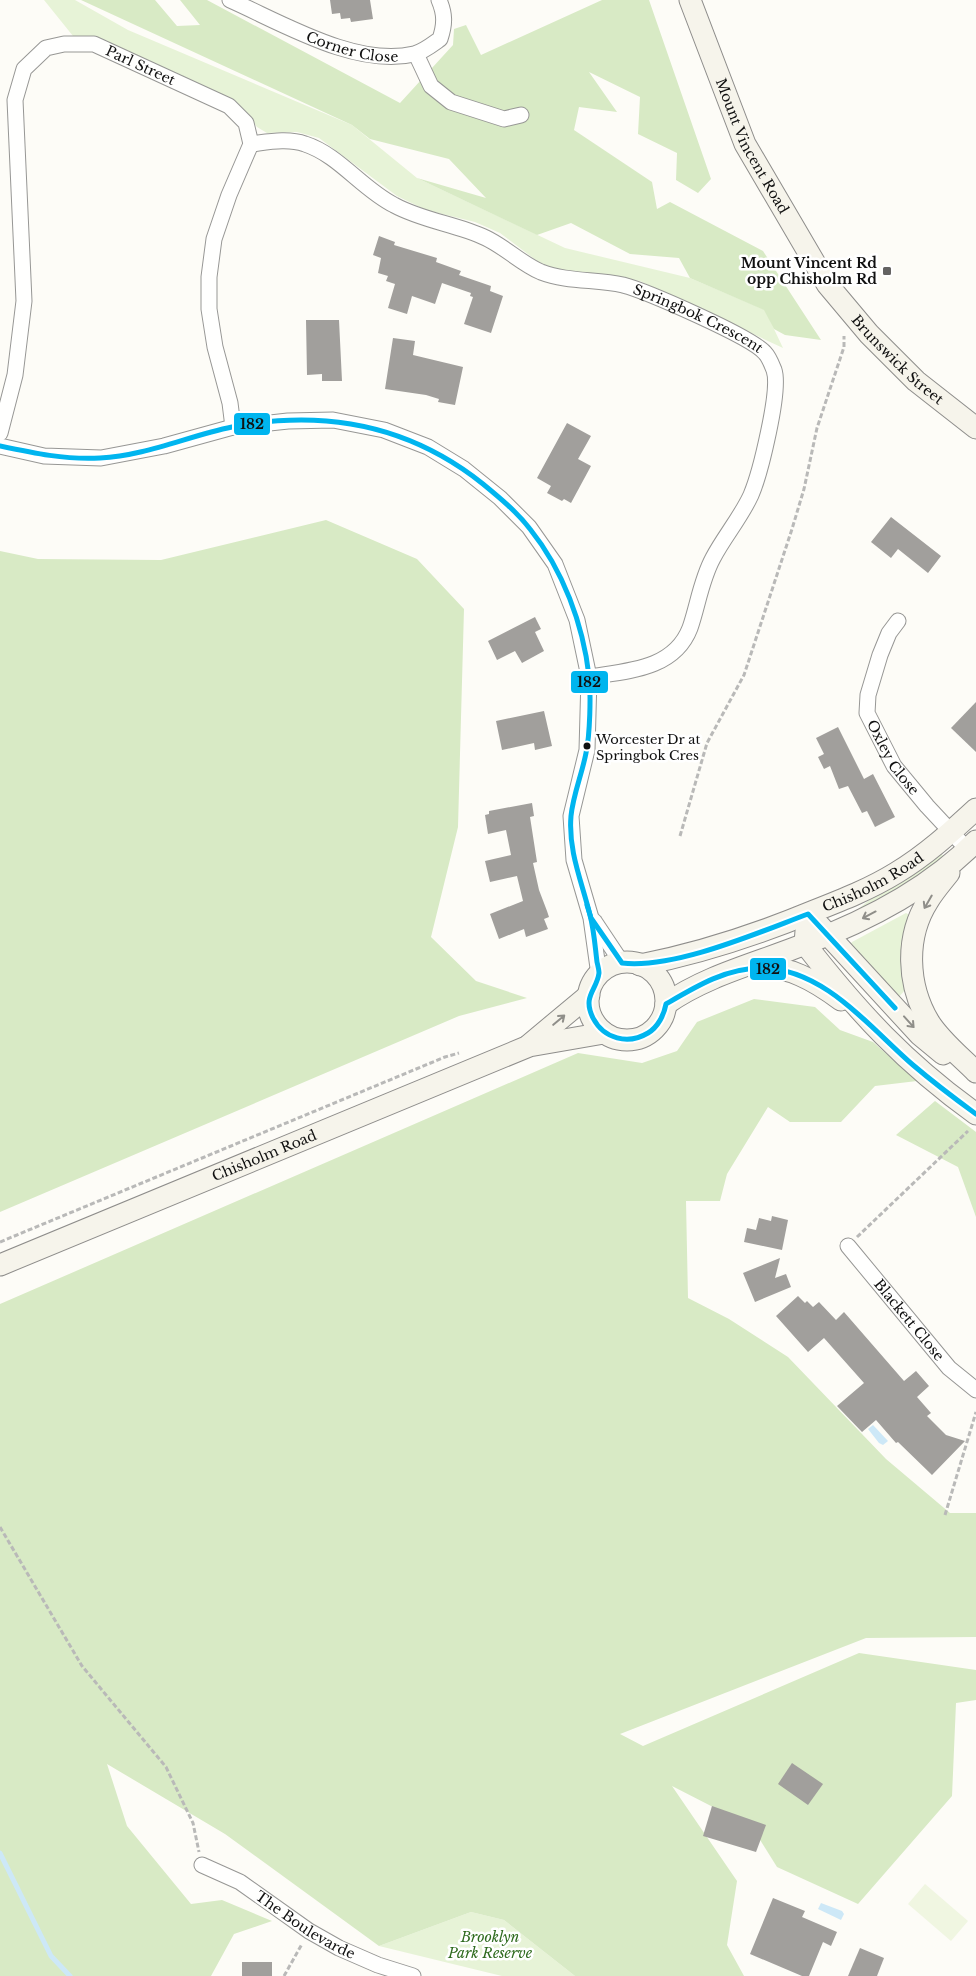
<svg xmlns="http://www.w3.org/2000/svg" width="976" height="1976" font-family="'Libre Baskerville',serif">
  <rect width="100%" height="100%" fill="#fdfcf7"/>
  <!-- green -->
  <g fill="#e7f3d7">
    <path d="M44,0h31l53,30 224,95 65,53 148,70 125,30 75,32 18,38 -143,-67 -86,-12 -17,-8 -37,-28 -25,-11 -49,-12 -29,-14 -78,-58 -22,-6 -30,1 -10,-6 -17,-21 -20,-12 -124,-57 -23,-1z"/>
    <path d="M941,853l3,4 -4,7 -95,56 23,-19z"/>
    <path d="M906,913l7,4 -6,71 -12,13 -45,-56 2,-3z"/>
    <path d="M471,1912l33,8 71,56h-73l-123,-30z"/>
  </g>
  <!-- forest -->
  <g fill="#d8eac5">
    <path d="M81,0h74l22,26 23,-1 -20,-25h27l193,103 53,-58 1,-16 12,-4 15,30 121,-55h47l62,179 -13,14 -22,-13 1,-27 -39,-19 2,-37 -51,-25 28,40 -38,-5 -5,23 78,52 5,27 13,-7 93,49 58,89 -36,-5 -11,-6 -10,-19 -74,-32 -11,-20 -49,-4 -59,-31 -34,12 -120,-57 69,20 -37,-39 -79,-20 -18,-14z"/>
    <path d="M326,520l91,39 47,50 -6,218 -27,110 45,44 51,17 -68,18 -459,196v-661l38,8 123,1z"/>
    <path d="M754,999l61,8 25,23 33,12 44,39 -42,5 -34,36h-51l-22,-15 -41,67 -7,27h-34l2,97 41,21 59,38 98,102 64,54h26v124l-110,1 -246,96 23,12 216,-93 117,17v30l-20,3 -4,93 -94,108 -81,-37 -25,-40 -80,-41 65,95 -10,64 17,31h-169l-71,-56 -33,-8 -92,34 -154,-112 -118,-70 20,62 64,78 31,-4 50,21 -38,13 -23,42h-211v-672l578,-251 64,10 35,-12 20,-29z"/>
    <path d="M935,1101l41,31v85l-18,-50 -62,-32z"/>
  </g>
  <!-- pitch -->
  <path fill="#f0f6e1" d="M925,1884l43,37 -17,20 -43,-37z"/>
  <!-- water -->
  <g fill="#cde8f7">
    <path d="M873,1425l15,16 -5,4 -4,-2 -11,-14z"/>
    <path d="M821,1903l21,8 2,3 -3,6 -23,-11z"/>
  </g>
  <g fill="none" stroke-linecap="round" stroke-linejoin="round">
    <!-- stream -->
    <path stroke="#cde8f7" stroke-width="5" d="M0,1853l51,103 19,20"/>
  </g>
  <!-- building -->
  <g fill="#a19f9c">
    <path d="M330,0h40l3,19 -22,3 -1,-4 -9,1 -1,-6 -8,1z"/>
    <path d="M379,236l16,6 -1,3 43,13 -1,4 25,9 -2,4 32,11 -1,5 13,5 -12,37 -27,-9 9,-27 -3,-1 1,-3 -29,-10 -7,21 -23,-8 -5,18 -19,-6 7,-24 -9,-3 2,-5 -10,-3 3,-15 -8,-3z"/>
    <path d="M306,320h33l3,61h-20v-7l-15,1z"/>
    <path d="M393,338l22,3 -2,14 50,12 -8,38 -17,-3 1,-3 -13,-4 -41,-6z"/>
    <path d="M567,423l24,13 -13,23 13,7 -20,37 -7,-4 -2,2 -15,-8 4,-7 -14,-8z"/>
    <path d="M891,517l50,39 -13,17 -30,-24 -7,9 -20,-16z"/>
    <path d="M535,617l6,12 -6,3 9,19 -22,12 -7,-12 -18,9 -9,-19z"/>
    <path d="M976,702v50l-25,-24z"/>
    <path d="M544,711l8,35 -17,4 -1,-7 -32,7 -6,-29z"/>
    <path d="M838,727l26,52 9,-5 22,43 -20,10 -8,-16 -5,2 -14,-27 -9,3 -9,-23 -6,3 -6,-12 6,-3 -8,-16z"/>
    <path d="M532,803l2,13 -4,1 7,45 -4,1 6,27 8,21 2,6 -5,2 4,10 -22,8 -2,-8 -25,10 -9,-25 33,-13 -6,-25 -27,6 -5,-21 26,-6 -5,-25 -18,4 -3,-19 4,-1v-3z"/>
    <path d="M772,1216l16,4 -6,30 -38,-8 3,-14 9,2 3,-12 12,3z"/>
    <path d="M780,1258l-5,20 11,-4 5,13 -36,15 -12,-29z"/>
    <path d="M798,1296l7,7 2,-2 6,6 6,-5 17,18 8,-8 60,69 12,-10 13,15 -12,11 14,16 -4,3 19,19 19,6 -33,34 -34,-33 -2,1 -20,-23 -14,12 -25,-26 27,-23 -40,-45 -16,14 -32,-36z"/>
    <path d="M792,1763l31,21 -15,21 -30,-21z"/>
    <path d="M712,1806l54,19 -10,27 -53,-16z"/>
    <path d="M773,1898l32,13 -3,6 35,15 -6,14 -8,-4 -14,34h-7l-52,-22z"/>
    <path d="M860,1948l24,10 -7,18h-29z"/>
    <rect x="242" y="1962" width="30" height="14"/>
  </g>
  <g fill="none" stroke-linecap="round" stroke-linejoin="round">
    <!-- street casing -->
    <g stroke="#979795" stroke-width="17">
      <g id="street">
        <path id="s1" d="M230,0c52,23 127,68 184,54 9,-2 19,-10 26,-15 5,-15 5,-25 -1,-39"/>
        <path d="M416,54l15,32 20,16 53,17 17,-4"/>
        <path id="s2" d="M251,144c17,-2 37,-6 54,0 34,11 57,45 89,61 29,16 63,19 92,33 19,9 36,26 55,34 26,10 55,7 82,13 23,6 129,52 142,68 4,4 7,12 9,17 7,20 -14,104 -23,125 -10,22 -27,42 -38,63 -12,22 -15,47 -23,70 -16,42 -64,43 -101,49"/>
        <path id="s3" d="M0,433l15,-58 9,-74 -9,-201 9,-31 22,-21 18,-4h30l135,62 17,17 5,21 -22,51 -15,44 -5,38v32l6,38 15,56 3,24"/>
        <path d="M0,446l44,10 57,2 63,-12 69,-19 55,-6 45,-1 51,10 44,17 36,22 36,29 29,29 26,37 22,56 12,57 -2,73 -16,66 3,44 17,58 8,57"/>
        <path id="s4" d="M898,621l-9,12 -9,22 -12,40 -1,18 27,53 33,40 41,44"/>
        <path d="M594,921l28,42"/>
        <path id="s5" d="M848,1246l101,122 27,22"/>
        <path id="s6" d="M202,1865l38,17 69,49 30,17 39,17 35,11"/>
      </g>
    </g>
    <!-- secondary casing -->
    <g stroke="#8e8d8b" stroke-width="23">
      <g id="secondary">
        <path id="s7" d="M690,0l55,144 82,140 42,50 47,47 60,47"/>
        <path d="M949,873c-7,9 -15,18 -21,28 -23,36 -21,84 1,121 12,19 31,34 47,50"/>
        <path d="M819,925l101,110 23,19"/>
        <path d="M806,931l-1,13c54,69 100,119 171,170"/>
        <circle cx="627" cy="1001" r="39"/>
        <path id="s8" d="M640,965c62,-12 116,-30 174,-54 28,-11 56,-22 82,-38 30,-18 55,-41 80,-64"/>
        <path d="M755,967c33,-2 59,13 86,33"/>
        <path d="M666,1004c41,-29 92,-41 139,-60 61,-23 125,-56 171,-103"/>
        <path d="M529,1045l60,-50"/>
        <path id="s9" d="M0,1265l529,-219 75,-13"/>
      </g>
    </g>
    <!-- path -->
    <g stroke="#b9b9b8" stroke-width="3" stroke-dasharray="5 2.5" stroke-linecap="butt">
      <path d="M680,836l27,-93 37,-68 48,-146 12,-40 13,-61 27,-81v-11"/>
      <path d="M857,1237l111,-106"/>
      <path d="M0,1242l445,-185 14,-4"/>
      <path d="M945,1515l31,-103"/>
      <path d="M0,1527l82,139 84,101 27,56 6,29"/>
      <path d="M284,1976l18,-32"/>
    </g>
    <!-- street -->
    <use href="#street" stroke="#fffffe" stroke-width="15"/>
    <!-- secondary -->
    <use href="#secondary" stroke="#f6f4eb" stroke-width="21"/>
    <!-- bus-1 casing -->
    <g stroke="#fff" stroke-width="9">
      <g id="bus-1">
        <path d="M0,446c33,7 66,14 100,12 45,-2 88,-22 132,-31 93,-18 177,-2 251,57 17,14 34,28 47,45 33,41 53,95 59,147 2,19 1,59 -3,77 -4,21 -13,42 -15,63 -3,35 11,66 19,99 4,15 5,31 7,47 1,4 2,8 2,11 -2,17 -17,23 -6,45 11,21 35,27 55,15 10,-6 16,-18 18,-29 29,-17 60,-36 95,-36 63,0 109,60 152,97 20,17 41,33 63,49"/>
        <path d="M587,905l4,13 31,45c53,6 135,-30 186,-49l87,94"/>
      </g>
    </g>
    <!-- bus-1 -->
    <use href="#bus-1" stroke="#00b5ef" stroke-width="5"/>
  </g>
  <!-- one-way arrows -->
  <defs><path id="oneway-shaft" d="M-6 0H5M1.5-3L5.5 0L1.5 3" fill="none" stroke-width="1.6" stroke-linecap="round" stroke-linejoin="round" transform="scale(1.25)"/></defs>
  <g stroke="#8f8e89">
    <use href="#oneway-shaft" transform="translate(928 902) rotate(120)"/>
    <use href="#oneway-shaft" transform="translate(869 915) rotate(152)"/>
    <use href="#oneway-shaft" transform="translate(559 1020) rotate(-40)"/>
    <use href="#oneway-shaft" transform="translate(909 1022) rotate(48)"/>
  </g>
  <!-- markers -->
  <rect fill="#646362" stroke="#fff" stroke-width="2" x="882" y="266" width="10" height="10" rx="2.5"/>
  <circle fill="#111" stroke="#fff" stroke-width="2" cx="587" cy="746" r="4.5"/>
  <g text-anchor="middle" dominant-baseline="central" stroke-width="5" stroke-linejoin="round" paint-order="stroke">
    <!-- bus labels -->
    <g font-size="13" fill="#111" stroke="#fff" text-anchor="start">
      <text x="596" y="739">Worcester Dr at<tspan x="596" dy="16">Springbok Cres</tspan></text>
    </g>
    <!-- street labels -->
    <g font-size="14" fill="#111" stroke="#fff">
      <text stroke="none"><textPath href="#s1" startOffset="132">Corner Close</textPath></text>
      <text stroke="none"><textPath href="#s3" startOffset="498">Parl Street</textPath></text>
      <text stroke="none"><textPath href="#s7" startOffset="159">Mount Vincent Road</textPath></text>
      <text stroke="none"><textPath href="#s2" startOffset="491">Springbok Crescent</textPath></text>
      <text stroke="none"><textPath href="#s7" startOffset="420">Brunswick Street</textPath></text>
      <text stroke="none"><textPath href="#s4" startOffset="150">Oxley Close</textPath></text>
      <text stroke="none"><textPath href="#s8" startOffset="248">Chisholm Road</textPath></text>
      <text stroke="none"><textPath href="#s9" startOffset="286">Chisholm Road</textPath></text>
      <text stroke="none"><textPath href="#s5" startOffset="96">Blackett Close</textPath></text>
      <text stroke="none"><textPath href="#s6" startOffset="120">The Boulevarde</textPath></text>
    </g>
    <!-- poi labels -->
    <g font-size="14" font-weight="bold" fill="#111" stroke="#fff" text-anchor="end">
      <text x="877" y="263">Mount Vincent Rd<tspan x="877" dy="16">opp Chisholm Rd</tspan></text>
    </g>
    <!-- park labels -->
    <g font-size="14" font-style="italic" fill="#2f6b1f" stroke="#fff">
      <text x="490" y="1937">Brooklyn<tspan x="490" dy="16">Park Reserve</tspan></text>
    </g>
  </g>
  <g stroke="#fff" stroke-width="2">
    <rect x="233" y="412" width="38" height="24" rx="5" fill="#00b5ef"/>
    <rect x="570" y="670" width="39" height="24" rx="5" fill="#00b5ef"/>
    <rect x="749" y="957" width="38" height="24" rx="5" fill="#00b5ef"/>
  </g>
  <g font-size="14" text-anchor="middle" font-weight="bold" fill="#111">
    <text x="252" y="429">182</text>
    <text x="589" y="687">182</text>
    <text x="768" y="974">182</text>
  </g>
</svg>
